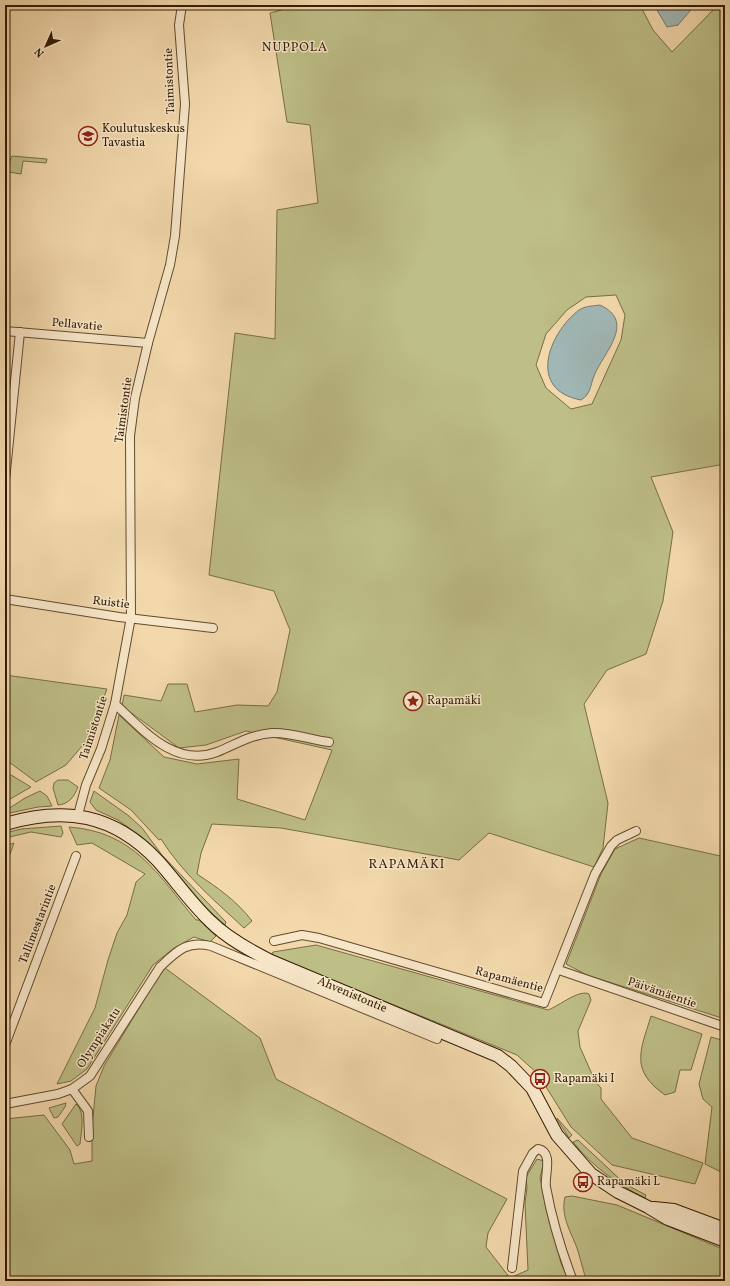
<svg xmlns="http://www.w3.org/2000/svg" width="730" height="1286" font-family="Vollkorn,serif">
  <rect width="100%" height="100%" fill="#f2d8ab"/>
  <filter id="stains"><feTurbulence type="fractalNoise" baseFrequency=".005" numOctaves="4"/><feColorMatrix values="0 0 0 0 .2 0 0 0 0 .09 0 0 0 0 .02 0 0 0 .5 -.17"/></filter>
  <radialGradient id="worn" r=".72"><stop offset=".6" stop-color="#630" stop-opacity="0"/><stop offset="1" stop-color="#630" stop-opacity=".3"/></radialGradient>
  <!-- green -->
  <g fill="#bebe87" stroke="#786d46" fill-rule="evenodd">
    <path d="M300,5h340l13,25 19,22 46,-47h7v459l-74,13 22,55 -10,69 -17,53 -39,16 -23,34 24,99 -5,45 -9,19 -105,-34 -30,27 -178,-32 -69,-4 -11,29 -4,21c21,14 40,27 55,47l-8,7c-29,-27 -62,-55 -83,-89l-2,1 -28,-30 -32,-22 11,-28 9,-45 45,42 33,7 42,-5 -2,40 68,21 27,-70 -86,-19 -40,14 -27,3 -57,-42 2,-11 37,6 7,-17h19l8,28 42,-7 31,1 9,-14 13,-62 -16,-39 -65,-16 26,-242 40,6 2,-129 41,-7 -8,-78 -23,-3 -17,-109zM616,295l9,20 -4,25 -29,64 -21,5 -25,-21 -10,-23 10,-31 21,-24 19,-13z"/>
    <path d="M12,156l35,3 -1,4 -23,-2 -2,13 -12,-2 1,-12z"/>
    <path d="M5,675l102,14 -19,50 -22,26 -30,17 -31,-23z"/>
    <path d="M11,775l20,12 -26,15v-26z"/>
    <path d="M58,780h10l10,7c-4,9 -8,17 -20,18l-5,-17 1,-5z"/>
    <path d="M40,791l7,5 5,10 -14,1 -33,7v-3l20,-13z"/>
    <path d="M94,791l35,25 13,12 20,27 64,67 -1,3 -20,-18 -63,-70 -24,-17 -22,-10 -6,-8z"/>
    <path d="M61,826l2,7 -2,4 -30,-5 -26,6v-5l16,-4z"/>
    <path d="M69,827c66,5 88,47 127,93h3l17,16 -6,6 -16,-5 -20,11 -21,17 -66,104 -16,12 -14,3 38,-76 13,-48 9,-27 10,-18 9,-33 9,-8 -53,-31 -15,2z"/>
    <path d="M639,838l86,19v162l-138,-44 -21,-11 35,-90 14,-25z"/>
    <path d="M14,843l-1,3 -8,21v-21z"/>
    <path d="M316,945l232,65c11,-4 31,-21 41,-16l2,6 -13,31 2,16 15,34 6,7v11l31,39 71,25 -8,21 -83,-19 -41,-38 -33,-53 -21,-19 -246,-100 2,-3z"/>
    <path d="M165,968l95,70 16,41 231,120 -19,34 -2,14 24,31 18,-8 -3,-67 2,-15 -1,-11 11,-18 7,2 -4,17 21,85 8,18h-564v-162l39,-4 26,35 4,14 18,-3v-33l4,-42 8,-20 51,-84z"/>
    <path d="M651,1016l51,18 -11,36h-11l-5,22 -10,3c-35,-25 -25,-43 -14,-79z"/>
    <path d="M711,1037l14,4v133l-20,-10 7,-57 -9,-8 -4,-15z"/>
    <path d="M66,1103l-1,4 -7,10 -4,1 -5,-10z"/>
    <path d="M76,1104c10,9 5,28 4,40l-3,2 -15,-22z"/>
    <path d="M557,1118l15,17 -3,3 -12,-19z"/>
    <path d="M578,1140l47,44 21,11 -1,3c-28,-14 -52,-31 -72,-56z"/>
    <path d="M572,1196l45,9 108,45v31h-138c-4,-10 -6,-20 -9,-30 -6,-18 -18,-34 -13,-54z"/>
  </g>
  <!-- water -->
  <g fill="#a0b7b5" stroke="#74796e">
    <path d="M654,5h41l-17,20 -11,2z"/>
    <path d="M600,305c37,17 3,48 -6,71 -4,10 -3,18 -13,24 -54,-10 -33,-66 -2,-90 6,-4 14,-4 21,-5z"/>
  </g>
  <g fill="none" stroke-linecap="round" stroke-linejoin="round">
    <!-- street casing -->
    <g stroke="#624b2e" stroke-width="10">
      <g id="street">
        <path d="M5,331l143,12"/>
        <path d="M5,480l15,-148"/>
        <path d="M5,599l114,18 94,11"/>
        <path d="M115,704c28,26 60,64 102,48 20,-8 32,-17 55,-19 19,-1 39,7 57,9"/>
        <path d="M78,815l8,-30 15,-36 14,-45 16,-87 -1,-181 5,-38 13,-55 22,-78 5,-29 10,-132 -6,-79 3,-20"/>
        <path d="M274,941l28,-6 17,3 225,65 51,-129 16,-28 6,-6 19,-9"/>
        <path d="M559,970l166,57"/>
        <path d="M5,1045l71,-189"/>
        <path d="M72,1089l16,22 1,26"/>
        <path d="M5,1104l53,-10 14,-5 18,-13 70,-109c17,-16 27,-27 51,-21l226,93"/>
        <path d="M512,1268l11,-97 10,-18 5,-4c16,3 6,27 8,38 6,33 15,63 27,94"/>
      </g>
    </g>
    <!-- secondary casing -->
    <g stroke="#321c04" stroke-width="14">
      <g id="secondary">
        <path d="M5,824c60,-18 109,-10 153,37 18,20 33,42 52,60 17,17 39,29 61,40l227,95 13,10 21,22 25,47 34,39 27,18 30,15 20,12 57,22"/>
        <path d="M654,1208l20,2 51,19"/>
      </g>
    </g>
    <!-- street -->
    <use href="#street" stroke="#f7e6c8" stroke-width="8"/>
    <!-- secondary -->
    <use href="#secondary" stroke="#f7e6c8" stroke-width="12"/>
  </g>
  <!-- icons -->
  <defs>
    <g id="school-ring" transform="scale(1)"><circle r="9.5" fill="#f7e6c8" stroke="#8f2418" stroke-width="1.5"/><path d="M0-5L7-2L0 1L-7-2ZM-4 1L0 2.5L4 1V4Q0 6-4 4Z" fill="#8f2418"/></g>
    <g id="sight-ring" transform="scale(1)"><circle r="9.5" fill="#f7e6c8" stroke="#8f2418" stroke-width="1.5"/><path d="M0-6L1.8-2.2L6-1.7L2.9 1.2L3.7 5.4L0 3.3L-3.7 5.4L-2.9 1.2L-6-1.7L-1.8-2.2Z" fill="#8f2418"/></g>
    <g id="bus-ring" transform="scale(1)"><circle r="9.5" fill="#f7e6c8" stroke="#8f2418" stroke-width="1.5"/><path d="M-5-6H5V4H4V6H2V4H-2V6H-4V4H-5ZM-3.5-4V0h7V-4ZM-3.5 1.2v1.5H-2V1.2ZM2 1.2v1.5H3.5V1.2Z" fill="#8f2418"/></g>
  </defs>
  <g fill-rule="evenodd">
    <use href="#school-ring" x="88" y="136"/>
    <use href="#sight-ring" x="413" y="701"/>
    <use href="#bus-ring" x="540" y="1079"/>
    <use href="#bus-ring" x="583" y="1182"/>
  </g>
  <g text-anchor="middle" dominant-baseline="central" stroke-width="3" stroke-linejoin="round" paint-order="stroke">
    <!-- street labels -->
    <g font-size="12" fill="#321c04" stroke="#f7e6c8">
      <text transform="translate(170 81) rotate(-92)">Taimistontie</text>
      <text transform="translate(77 325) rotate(5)">Pellavatie</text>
      <text transform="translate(124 410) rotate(-82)">Taimistontie</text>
      <text transform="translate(111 603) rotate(7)">Ruistie</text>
      <text transform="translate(94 728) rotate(-72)">Taimistontie</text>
      <text transform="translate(38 924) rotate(-69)">Tallimestarintie</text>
      <text transform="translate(509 980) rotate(15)">Rapamäentie</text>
      <text transform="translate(662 993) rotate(19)">Päivämäentie</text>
      <text transform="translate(352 995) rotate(23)">Ahvenistontie</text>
      <text transform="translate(99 1038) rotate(-57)">Olympiakatu</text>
    </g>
    <!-- poi labels -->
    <g font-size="12" fill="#321c04" stroke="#f7e6c8" text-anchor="start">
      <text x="102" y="129">Koulutuskeskus<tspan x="102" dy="14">Tavastia</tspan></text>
      <text x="427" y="701">Rapamäki</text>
      <text x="554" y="1079">Rapamäki I</text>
      <text x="597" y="1182">Rapamäki L</text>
    </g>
    <!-- neighbourhood labels -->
    <g font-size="13" letter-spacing="1" fill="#321c04" stroke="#f7e6c8">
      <text x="295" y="48">NUPPOLA</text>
      <text x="407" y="865">RAPAMÄKI</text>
    </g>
  </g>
  <!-- margin -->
  <rect width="730" height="1286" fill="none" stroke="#f2d8ab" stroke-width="20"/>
  <rect x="6" y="6" width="718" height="1274" fill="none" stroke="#321c04" stroke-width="2"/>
  <rect x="10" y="10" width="710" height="1266" fill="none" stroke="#321c04"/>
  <!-- north arrow -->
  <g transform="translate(46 46) rotate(225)" stroke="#f7e6c8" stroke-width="3" paint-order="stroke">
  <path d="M0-3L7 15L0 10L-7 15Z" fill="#321c04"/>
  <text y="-6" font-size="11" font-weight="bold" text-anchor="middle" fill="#321c04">N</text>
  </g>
  <rect width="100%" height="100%" filter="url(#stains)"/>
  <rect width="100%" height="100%" fill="url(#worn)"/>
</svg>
